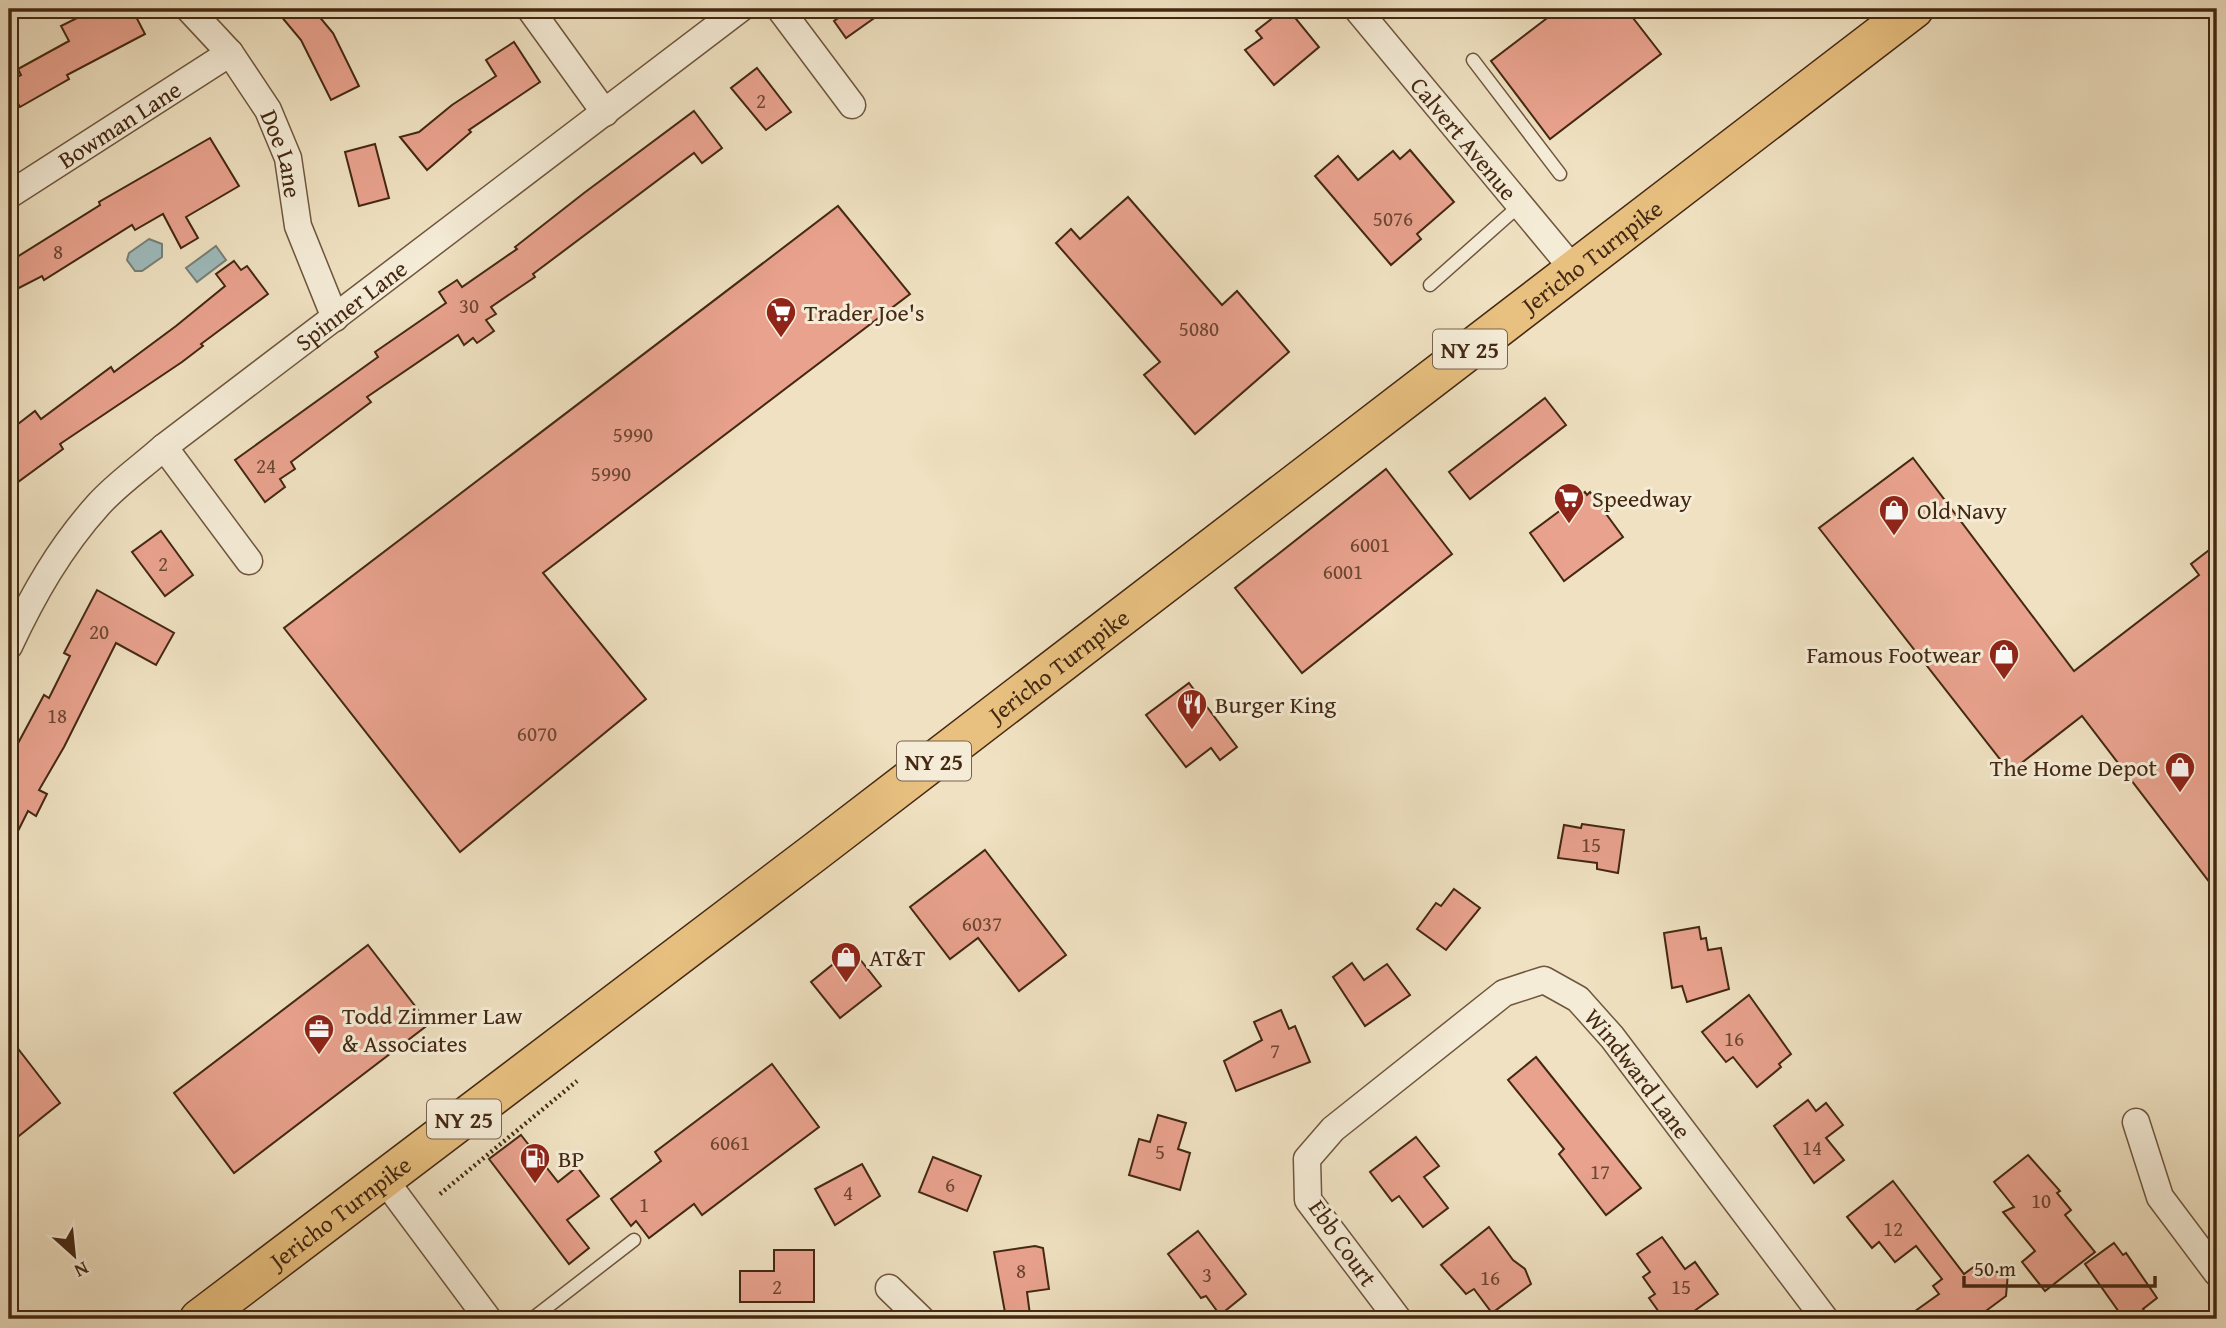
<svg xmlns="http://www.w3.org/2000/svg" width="2226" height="1328" font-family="'Gentium Book Plus',serif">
  <rect width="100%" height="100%" fill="#efe1c1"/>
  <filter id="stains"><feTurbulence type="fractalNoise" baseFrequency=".00286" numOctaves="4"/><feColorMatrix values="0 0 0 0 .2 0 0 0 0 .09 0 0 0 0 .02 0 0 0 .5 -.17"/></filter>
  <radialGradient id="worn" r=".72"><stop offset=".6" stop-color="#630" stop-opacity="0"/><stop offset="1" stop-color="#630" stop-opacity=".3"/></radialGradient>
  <!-- water -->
  <g fill="#9dbbbc" stroke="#798078" stroke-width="2">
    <path d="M149,239l13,5v13l-20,14h-7l-8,-11 2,-7z"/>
    <path d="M216,246l10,14 -29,22 -11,-14z"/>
  </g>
  <!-- building -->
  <g fill="#e9a28e" stroke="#442812" stroke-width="2">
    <path d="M95,9h37l13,25 -78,41 2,4 -49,28 -11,-19v-7l12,-6 -3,-6 51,-28 -8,-15z"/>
    <path d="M275,9h38l20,24 26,53 -28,14 -30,-60z"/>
    <path d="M851,9h36l-41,29 -12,-17z"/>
    <path d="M1284,9h4l31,38 -45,38 -29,-35 17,-12 -6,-7z"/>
    <path d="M1559,9h67l35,45 -111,85 -59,-78z"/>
    <path d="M514,42l26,40 -71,48 2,2 -44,38 -27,-33 19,-5 33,-27 44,-29 -10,-16z"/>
    <path d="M757,68l34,44 -25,18 -35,-42z"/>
    <path d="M694,111l28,37 -20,15 -8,-10 -161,121 2,3 -44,30 5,7 -10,6 8,11 -17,12 -4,-5 -9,7 -6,-10 -91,62 4,5 -80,60 4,7 -15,10 5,8 -20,15 -30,-42 143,-103 -3,-5 71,-49 -7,-11 18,-12 5,7 55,-38 -2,-2 69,-54z"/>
    <path d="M210,138l29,48 -53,31 12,21 -17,10 -18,-34 -28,16 -3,-5 -88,55 -2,-4 -33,17v-31l91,-57 -1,-3z"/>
    <path d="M375,144l14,54 -30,8 -14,-54z"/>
    <path d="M1410,150l44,52 -37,32 4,5 -30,26 -76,-89 23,-20 20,24 35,-29 7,8z"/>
    <path d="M1128,197l94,108 15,-14 52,61 -94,82 -51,-59 16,-13 -104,-119 15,-14 9,10z"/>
    <path d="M838,206l72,88 -367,279 103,126 -186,153 -176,-224z"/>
    <path d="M234,261l7,9 6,-4 21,28 -67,50 2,2 -21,16 -122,82 3,5 -45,33 -9,-12v-39l26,-20 6,8 70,-52 3,5 62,-46 49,-40 -9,-12z"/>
    <path d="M1545,398l21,27 -96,74 -21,-27z"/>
    <path d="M1913,458l161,213 125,-96 -8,-11 26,-20v348l-135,-176 -72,56 -191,-244z"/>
    <path d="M1386,469l66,85 -150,119 -67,-85z"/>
    <path d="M1585,492l2,3 3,-3 33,45 -59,44 -34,-48z"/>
    <path d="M161,531l32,44 -28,21 -33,-44z"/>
    <path d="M97,590l77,43 -18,32 -40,-22 -52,104 -25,43 8,4 -11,22 -8,-5 -19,38v-89l35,-65 5,3 21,-42 -6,-3z"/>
    <path d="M1189,683l48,64 -17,13 -9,-12 -25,19 -40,-52z"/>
    <path d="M1582,824l42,6 -6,43 -21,-4v-6l-39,-5 6,-33 17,3z"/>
    <path d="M985,850l81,105 -47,36 -41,-53 -28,21 -40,-52z"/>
    <path d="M1454,889l26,19 -34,42 -29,-21 19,-26 5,3z"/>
    <path d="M1699,927l2,12 5,-1 2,12 13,-2 8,41 -42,13 -5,-16 -10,2 -8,-55z"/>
    <path d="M368,945l61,79 -195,149 -60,-80z"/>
    <path d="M852,949l29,37 -41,32 -29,-36z"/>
    <path d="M1352,963l12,17 23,-16 23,31 -45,31 -32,-49z"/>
    <path d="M1749,995l42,59 -12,10 2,3 -24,20 -24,-30 -7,5 -24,-30z"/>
    <path d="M1281,1010l8,19 6,-3 15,36 -74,29 -12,-30 38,-21 -8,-18z"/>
    <path d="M9,1037l51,66 -51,41z"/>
    <path d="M1536,1057l105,131 -35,27 -47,-61 5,-5 -56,-69z"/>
    <path d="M772,1064l47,63 -117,88 -8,-11 -45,34 -13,-17 -5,5 -20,-27 50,-38 -6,-9z"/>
    <path d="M1808,1100l8,11 10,-8 17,22 -17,13 18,22 -30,23 -40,-57z"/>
    <path d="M1158,1115l28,8 -8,26 12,4 -10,37 -51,-15 10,-36 11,3z"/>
    <path d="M521,1135l37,47 19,-15 22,29 -32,24 22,28 -20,16 -80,-105z"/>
    <path d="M1416,1137l23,29 -15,11 24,31 -25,19 -24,-31 -7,5 -22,-29z"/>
    <path d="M2028,1155l32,36 -3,2 14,17 -6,5 30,37 -50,39 -23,-29 13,-11 -32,-39 11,-5 -20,-25z"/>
    <path d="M933,1157l48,19 -14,35 -48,-19z"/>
    <path d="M862,1164l18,32 -45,29 -20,-36z"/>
    <path d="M1893,1181l71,93 11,-8 4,4 29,3 -2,23 -31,23h-71l35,-25 -6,-8 9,-7 -26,-33 -21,16 -16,-20 -7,6 -25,-31z"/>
    <path d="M1489,1227l24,33 12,9 6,15 -39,29 -18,-24 -8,5 -25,-29z"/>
    <path d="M1198,1231l48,63 -26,21 -14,-19 -5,2 -33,-44z"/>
    <path d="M1662,1237l23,32 10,-7 23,32 -35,25h-19l-15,-21 6,-4 -12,-17 7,-5 -13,-18z"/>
    <path d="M2114,1243l9,12 3,-2 31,45 -14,11 8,10h-27l-39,-55z"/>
    <path d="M1035,1246l8,2 6,41 -22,3 3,23 -24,3 -12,-66z"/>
    <path d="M774,1250h40v52h-74v-31h34z"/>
  </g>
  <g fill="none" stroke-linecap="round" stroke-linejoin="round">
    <!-- service casing -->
    <g stroke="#6f563e" stroke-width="15">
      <g id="service">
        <path d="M1473,60l87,114"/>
        <path d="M1430,285l90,-80"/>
        <path d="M532,1319l102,-79"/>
      </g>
    </g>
    <!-- minor casing -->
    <g stroke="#6f563e" stroke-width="29">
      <g id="minor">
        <path id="s1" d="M189,9l41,44 38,57 20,48 10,68 37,92"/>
        <path d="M530,9l75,104"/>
        <path d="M780,9l72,96"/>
        <path id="s2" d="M1357,9l216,260"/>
        <path id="s3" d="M9,195l221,-142"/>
        <path d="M164,447l85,114"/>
        <path id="s4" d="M9,646c24,-51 51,-99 90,-142 19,-21 44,-38 65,-57l576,-438"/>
        <path d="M2136,1122l24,75 57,76"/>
        <path d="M384,1179l104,140"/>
        <path d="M889,1288l32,31"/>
        <path id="s5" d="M1398,1319l-90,-119 -1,-41 26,-30 171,-136 40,-13 34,19 34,38 213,282"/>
      </g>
    </g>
    <!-- primary casing -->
    <g stroke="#442812" stroke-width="41">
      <g id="primary">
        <path id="s6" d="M199,1319l616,-467 1099,-843"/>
      </g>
    </g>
    <!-- path -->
    <path stroke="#442812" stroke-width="4.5" stroke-dasharray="2 3.5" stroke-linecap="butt" d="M440,1194l137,-113"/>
    <!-- service -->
    <use href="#service" stroke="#f5ecd7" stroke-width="12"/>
    <!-- minor -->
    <use href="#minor" stroke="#f5ecd7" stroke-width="26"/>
    <!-- primary -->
    <use href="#primary" stroke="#e8c080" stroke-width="38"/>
  </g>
  <!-- icons -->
  <defs>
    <g id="supermarket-pin" transform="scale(1.575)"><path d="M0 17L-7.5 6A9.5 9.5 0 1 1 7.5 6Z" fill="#8f2418" stroke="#f5ecd7"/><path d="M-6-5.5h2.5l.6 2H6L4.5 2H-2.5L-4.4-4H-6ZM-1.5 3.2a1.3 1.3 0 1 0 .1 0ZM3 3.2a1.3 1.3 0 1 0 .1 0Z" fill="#fff"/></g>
    <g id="shop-pin" transform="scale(1.575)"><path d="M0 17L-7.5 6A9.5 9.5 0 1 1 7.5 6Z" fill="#8f2418" stroke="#f5ecd7"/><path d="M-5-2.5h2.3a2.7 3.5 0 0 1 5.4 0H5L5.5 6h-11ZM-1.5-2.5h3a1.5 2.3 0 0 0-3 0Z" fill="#fff"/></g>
    <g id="restaurant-pin" transform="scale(1.575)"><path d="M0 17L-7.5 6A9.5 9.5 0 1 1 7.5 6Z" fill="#8f2418" stroke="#f5ecd7"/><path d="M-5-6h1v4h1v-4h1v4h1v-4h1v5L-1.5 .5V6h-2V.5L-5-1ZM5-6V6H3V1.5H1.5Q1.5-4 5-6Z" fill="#fff"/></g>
    <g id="office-pin" transform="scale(1.575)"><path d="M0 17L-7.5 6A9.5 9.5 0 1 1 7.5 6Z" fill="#8f2418" stroke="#f5ecd7"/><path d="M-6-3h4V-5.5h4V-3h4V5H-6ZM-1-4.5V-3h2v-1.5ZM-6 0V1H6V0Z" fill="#fff"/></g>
    <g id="fuel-pin" transform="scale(1.575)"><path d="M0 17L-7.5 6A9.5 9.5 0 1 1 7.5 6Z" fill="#8f2418" stroke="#f5ecd7"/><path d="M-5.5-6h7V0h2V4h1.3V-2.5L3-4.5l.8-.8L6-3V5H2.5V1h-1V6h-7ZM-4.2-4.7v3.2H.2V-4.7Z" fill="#fff"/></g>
  </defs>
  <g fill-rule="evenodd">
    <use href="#supermarket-pin" x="781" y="312"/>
    <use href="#supermarket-pin" x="1569" y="498"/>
    <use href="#shop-pin" x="1894" y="510"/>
    <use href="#shop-pin" x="2004" y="654"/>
    <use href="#restaurant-pin" x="1192" y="704"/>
    <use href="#shop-pin" x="2180" y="767"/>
    <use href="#shop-pin" x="846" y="957"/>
    <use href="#office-pin" x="319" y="1029"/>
    <use href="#fuel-pin" x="535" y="1158"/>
  </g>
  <g text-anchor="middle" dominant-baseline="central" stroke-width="6" stroke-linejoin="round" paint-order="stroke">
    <!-- number labels -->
    <g font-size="21" fill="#6d4631">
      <text x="761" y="100">2</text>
      <text x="1393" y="218">5076</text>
      <text x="58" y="251">8</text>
      <text x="469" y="305">30</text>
      <text x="1199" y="328">5080</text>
      <text x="633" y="434">5990</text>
      <text x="266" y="465">24</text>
      <text x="611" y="473">5990</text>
      <text x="1370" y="544">6001</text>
      <text x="163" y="563">2</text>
      <text x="1343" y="571">6001</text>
      <text x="99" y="631">20</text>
      <text x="57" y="715">18</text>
      <text x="537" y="733">6070</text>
      <text x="1591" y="844">15</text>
      <text x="982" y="923">6037</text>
      <text x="1734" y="1038">16</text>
      <text x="1275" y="1050">7</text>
      <text x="730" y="1142">6061</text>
      <text x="1812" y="1147">14</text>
      <text x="1160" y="1151">5</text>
      <text x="1600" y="1171">17</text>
      <text x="950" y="1184">6</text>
      <text x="848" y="1192">4</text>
      <text x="2041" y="1200">10</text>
      <text x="644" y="1204">1</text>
      <text x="1893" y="1228">12</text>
      <text x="1021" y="1270">8</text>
      <text x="1207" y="1274">3</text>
      <text x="1490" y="1277">16</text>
      <text x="777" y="1286">2</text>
      <text x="1681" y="1286">15</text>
    </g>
    <!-- shield labels -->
    <g fill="#f5ecd7" stroke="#79634d" stroke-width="2">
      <rect x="1433" y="329.5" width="74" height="39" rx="5"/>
      <rect x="897" y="741.5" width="74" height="39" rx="5"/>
      <rect x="427" y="1099.5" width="74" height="39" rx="5"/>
    </g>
    <g font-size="23" font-weight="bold" fill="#442812">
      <text x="1470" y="349">NY 25</text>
      <text x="934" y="761">NY 25</text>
      <text x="464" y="1119">NY 25</text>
    </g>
    <!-- street labels -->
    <g font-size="24" fill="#442812" stroke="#f5ecd7">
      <text stroke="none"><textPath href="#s3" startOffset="131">Bowman Lane</textPath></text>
      <text stroke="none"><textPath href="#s2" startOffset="168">Calvert Avenue</textPath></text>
      <text stroke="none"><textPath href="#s1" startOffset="175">Doe Lane</textPath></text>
      <text stroke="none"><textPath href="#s6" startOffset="1752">Jericho Turnpike</textPath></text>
      <text stroke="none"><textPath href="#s4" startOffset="490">Spinner Lane</textPath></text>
      <text stroke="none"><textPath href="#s6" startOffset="1080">Jericho Turnpike</textPath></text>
      <text stroke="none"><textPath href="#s5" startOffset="625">Windward Lane</textPath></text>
      <text stroke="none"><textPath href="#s6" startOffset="177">Jericho Turnpike</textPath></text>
      <text transform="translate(1343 1243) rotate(55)">Ebb Court</text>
    </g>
    <!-- poi labels -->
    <g font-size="24" fill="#442812" stroke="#f5ecd7" text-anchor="start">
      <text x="804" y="312">Trader Joe's</text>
      <text x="1592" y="498">Speedway</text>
      <text x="1917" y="510">Old Navy</text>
      <text x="1981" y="654" text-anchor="end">Famous Footwear</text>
      <text x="1215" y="704">Burger King</text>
      <text x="2157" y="767" text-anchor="end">The Home Depot</text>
      <text x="869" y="957">AT&amp;T</text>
      <text x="342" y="1015">Todd Zimmer Law<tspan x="342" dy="28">&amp; Associates</tspan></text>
      <text x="558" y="1158">BP</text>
    </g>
  </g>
  <!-- margin -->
  <rect width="2226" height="1328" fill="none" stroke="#efe1c1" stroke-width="35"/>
  <rect x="10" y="10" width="2205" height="1307" fill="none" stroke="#442812" stroke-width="3.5"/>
  <rect x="18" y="18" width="2191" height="1293" fill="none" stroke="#442812" stroke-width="2"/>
  <!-- north arrow -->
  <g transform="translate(74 1255) rotate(153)" stroke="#f5ecd7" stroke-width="5" paint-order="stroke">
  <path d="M0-5L12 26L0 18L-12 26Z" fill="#442812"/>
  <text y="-10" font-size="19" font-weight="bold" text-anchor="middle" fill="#442812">N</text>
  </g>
  <!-- scale -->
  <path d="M1964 1276v10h191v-10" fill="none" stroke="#442812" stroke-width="3.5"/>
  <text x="1974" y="1276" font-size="21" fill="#442812" stroke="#f5ecd7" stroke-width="5" paint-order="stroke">50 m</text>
  <rect width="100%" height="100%" filter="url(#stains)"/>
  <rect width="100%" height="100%" fill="url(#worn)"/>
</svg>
